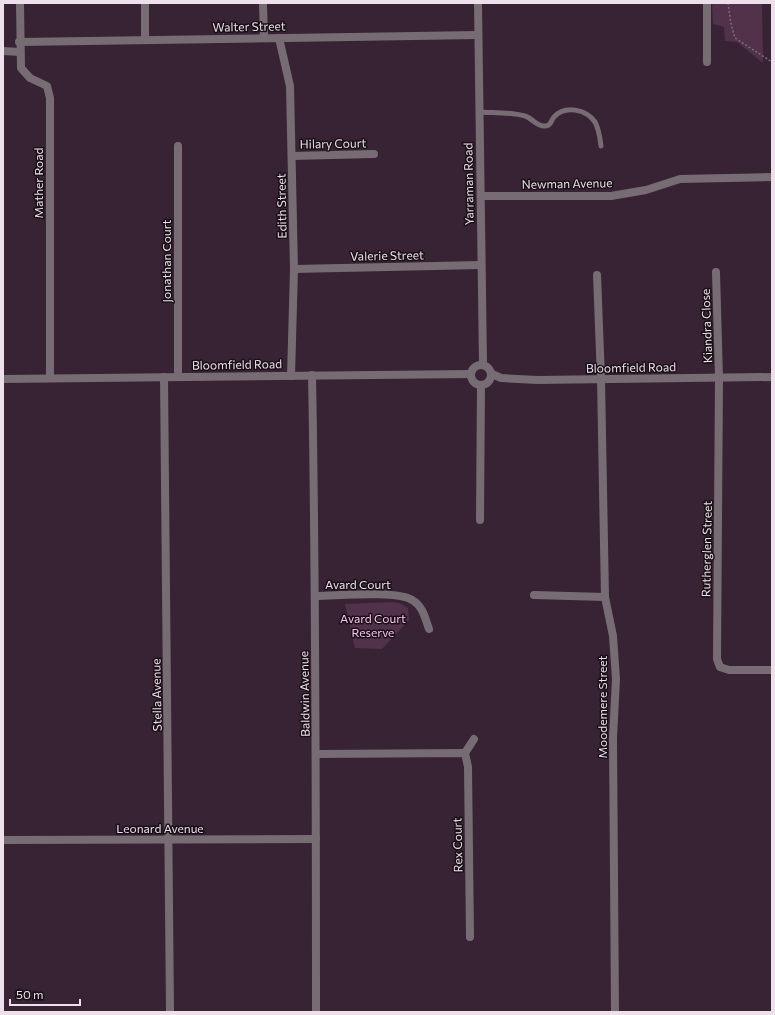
<svg xmlns="http://www.w3.org/2000/svg" width="775" height="1015" font-family="Commissioner,sans-serif">
  <rect width="100%" height="100%" fill="#372333"/>
  <!-- green -->
  <g fill="#52314b">
    <path d="M712,3h50l1,60 -26,-21 -12,-1 -1,-14 -11,-3z"/>
    <path d="M393,602l9,2 6,4 1,12 -27,29 -27,-1 -10,-44z"/>
  </g>
  <g fill="none" stroke-linecap="round" stroke-linejoin="round">
    <!-- path -->
    <path stroke="#806f7d" stroke-width="1.5" stroke-dasharray="2 2" stroke-linecap="butt" d="M728,3l3,21 4,14 37,24"/>
    <!-- service -->
    <path stroke="#776c74" stroke-width="5" d="M479,112c16,1 31,0 46,4 7,2 11,10 19,10 7,1 7,-6 10,-9 11,-12 32,-8 41,5 4,7 5,16 6,24"/>
    <!-- minor -->
    <g stroke="#776c74" stroke-width="8">
      <path d="M20,3l1,65 9,10 17,8 3,12v280"/>
      <path d="M145,3v36"/>
      <path d="M263,3l1,35"/>
      <path d="M279,38l11,48 4,183 -3,107"/>
      <path d="M19,42l459,-7"/>
      <path d="M3,51l17,1"/>
      <path d="M707,62v-59"/>
      <path d="M178,146v231"/>
      <path d="M292,156l82,-2"/>
      <path d="M481,196h130l35,-6 34,-11 92,-2"/>
      <path d="M294,269l187,-4"/>
      <path d="M716,272l3,106 -2,281 3,8 9,3h43"/>
      <path d="M597,275l4,104"/>
      <path d="M312,375c4,213 4,425 4,637"/>
      <path d="M164,377l6,635"/>
      <path d="M3,379l468,-5"/>
      <path d="M480,520l1,-135"/>
      <path d="M534,595l71,2"/>
      <path d="M316,596c21,0 80,-6 96,4 11,6 13,18 17,29"/>
      <path d="M465,753l9,-14"/>
      <path d="M317,754l148,-1 3,14 2,170"/>
      <path d="M3,840l313,-1"/>
    </g>
    <!-- tertiary -->
    <g stroke="#776c74" stroke-width="8">
      <path d="M478,3l5,361"/>
      <circle cx="481" cy="375" r="10"/>
      <path d="M492,374l9,4 36,2 235,-3"/>
      <path d="M601,379l4,218 8,39 3,43 -3,59 2,274"/>
    </g>
  </g>
  <g text-anchor="middle" dominant-baseline="central" stroke-width="3" stroke-linejoin="round" paint-order="stroke">
    <!-- street labels -->
    <g font-size="12" fill="#eee0eb" stroke="#191017">
      <text transform="translate(249 26) rotate(-1)">Walter Street</text>
      <text transform="translate(333 143) rotate(-1)">Hilary Court</text>
      <text transform="translate(38 183) rotate(-90)">Mather Road</text>
      <text transform="translate(567 183) rotate(-1)">Newman Avenue</text>
      <text transform="translate(468 184) rotate(-91)">Yarraman Road</text>
      <text transform="translate(281 206) rotate(-91)">Edith Street</text>
      <text transform="translate(387 255) rotate(-1)">Valerie Street</text>
      <text transform="translate(166 261) rotate(-90)">Jonathan Court</text>
      <text transform="translate(706 326) rotate(-92)">Kiandra Close</text>
      <text transform="translate(237 364) rotate(-1)">Bloomfield Road</text>
      <text transform="translate(631 367) rotate(-1)">Bloomfield Road</text>
      <text transform="translate(706 549) rotate(-89)">Rutherglen Street</text>
      <text x="358" y="584">Avard Court</text>
      <text transform="translate(304 694) rotate(-91)">Baldwin Avenue</text>
      <text transform="translate(156 695) rotate(-91)">Stella Avenue</text>
      <text transform="translate(602 707) rotate(-90)">Moodemere Street</text>
      <text x="160" y="828">Leonard Avenue</text>
      <text transform="translate(457 845) rotate(-91)">Rex Court</text>
    </g>
    <!-- park labels -->
    <g font-size="12" fill="#fdc3f0" stroke="#191017">
      <text x="373" y="618">Avard Court<tspan x="373" dy="14">Reserve</tspan></text>
    </g>
  </g>
  <!-- border -->
  <rect width="775" height="1015" fill="none" stroke="#eee0eb" stroke-width="8"/>
  <!-- scale -->
  <path d="M10 999v6h70v-6" fill="none" stroke="#eee0eb" stroke-width="2"/>
  <text x="16" y="999" font-size="12" fill="#eee0eb" stroke="#191017" stroke-width="3" paint-order="stroke">50 m</text>
</svg>
